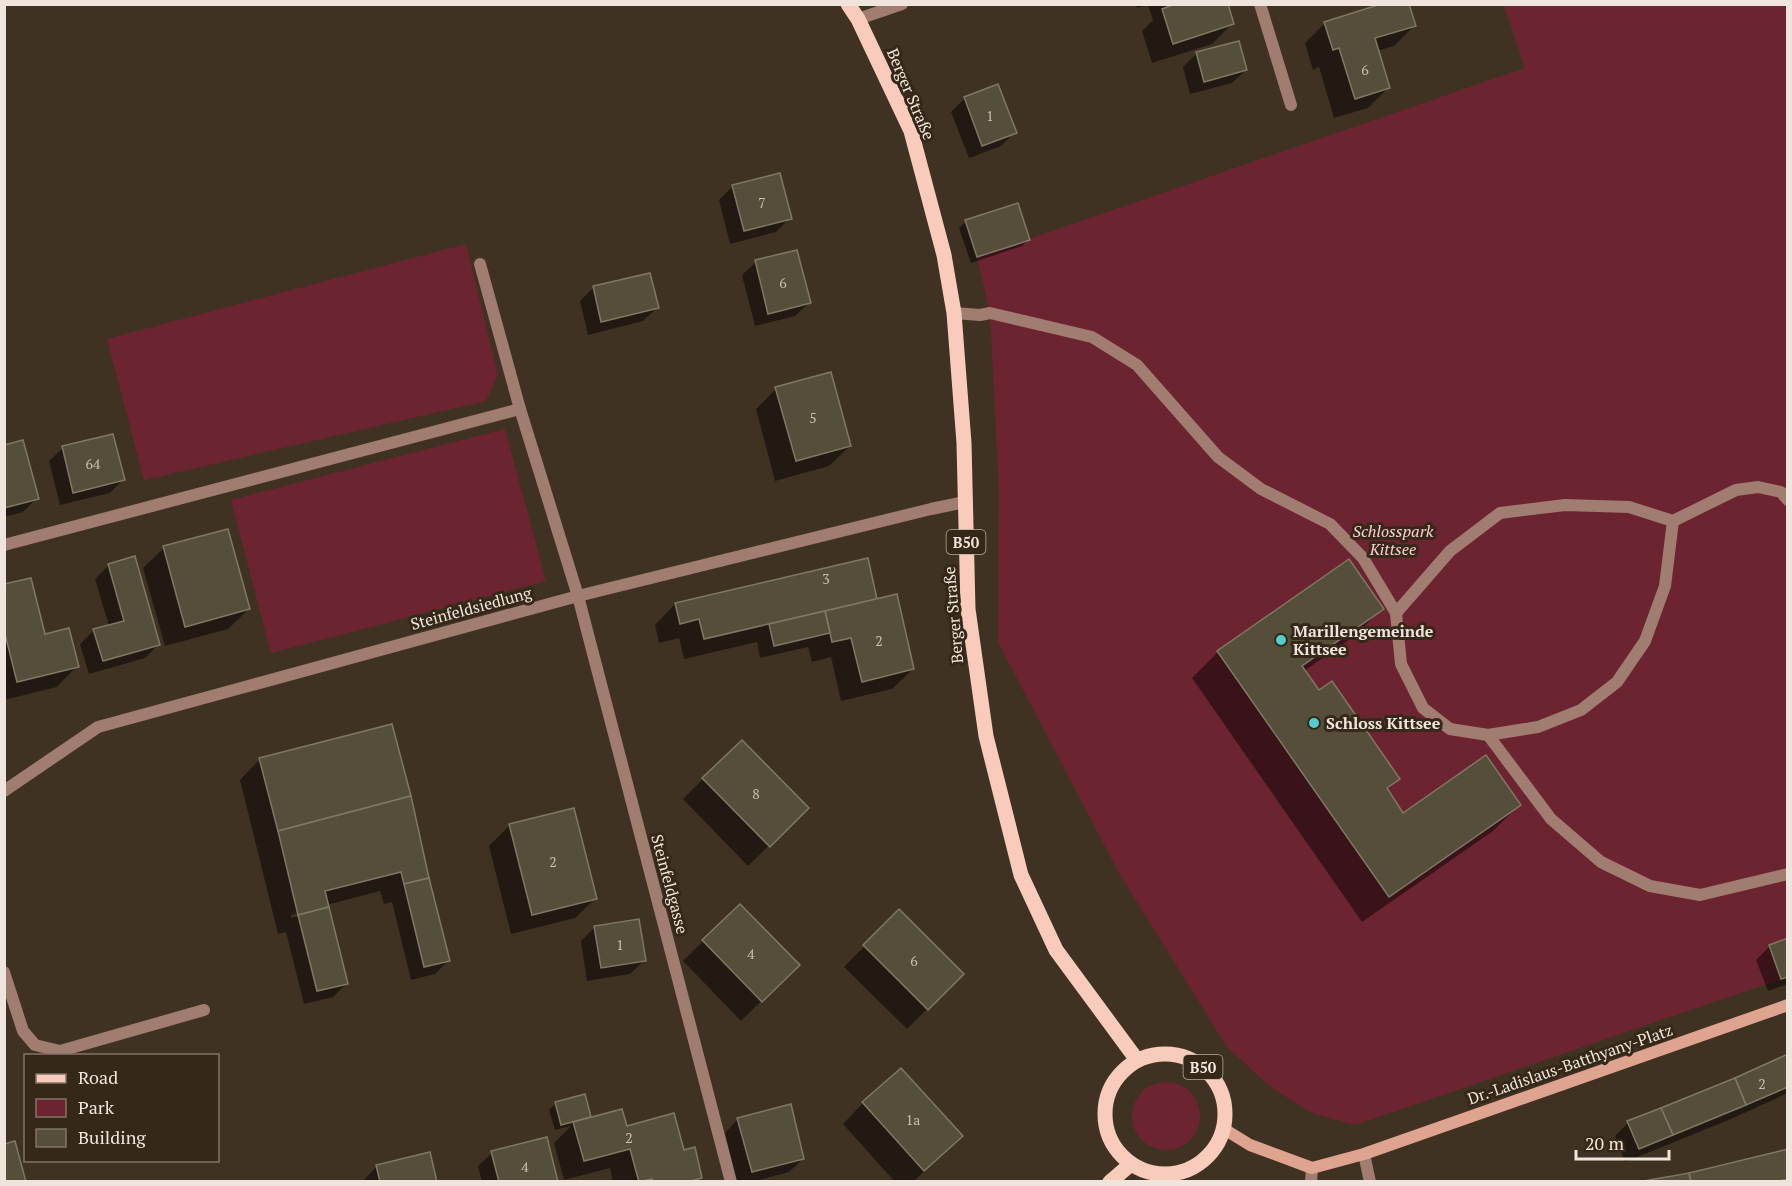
<svg xmlns="http://www.w3.org/2000/svg" width="1792" height="1186" font-family="'PT Serif',serif">
  <rect width="100%" height="100%" fill="#403223"/>
  <!-- green -->
  <g fill="#6d2431">
    <path d="M1504,5h283v972l-432,148 -43,-12 -40,-25 -45,-41 -108,-174 -121,-231 1,-151 -9,-178 -13,-56 548,-189z"/>
    <path d="M466,244l32,131 -12,26 -342,79 -37,-141z"/>
    <path d="M505,429l41,152 -275,72 -40,-153z"/>
    <circle cx="1166" cy="1116" r="34"/>
  </g>
  <!-- shadow -->
  <g fill="#0007" fill-rule="evenodd">
    <path d="M1136,4h90l6,20 -20,20 -60,19 -10,-32 11,-11 -5,-15 -11,3z"/>
    <path d="M1325,23l89,3 -20,20 -17,5 11,37 -20,20 -34,10 -15,-51 -6,3 -8,-27z"/>
    <path d="M1196,54l50,16 -14,13 -42,11 -7,-27z"/>
    <path d="M965,98l50,34 -14,14 -32,12 -18,-46z"/>
    <path d="M733,186l57,32 -14,14 -46,12 -11,-44z"/>
    <path d="M966,221l63,18 -7,7 -51,17 -12,-35z"/>
    <path d="M756,262l53,41 -14,13 -40,10 -13,-51z"/>
    <path d="M649,274l8,34 -14,13 -55,14 -8,-34 13,-13z"/>
    <path d="M776,389l74,57 -21,20 -54,15 -19,-72z"/>
    <path d="M4,447l33,51 -14,14 -19,5z"/>
    <path d="M63,448l60,32 -13,13 -50,12 -11,-44z"/>
    <path d="M164,548l85,61 -21,20 -63,17 -22,-78z"/>
    <path d="M867,559l9,42 37,68 -21,20 -51,12 -10,-44 -19,5 -4,-15 -48,11 -3,-16 -73,17 -5,-21 -20,5 -4,-18 20,-21z"/>
    <path d="M109,565l49,80 -13,13 -56,16 -9,-30 14,-14 15,-4 -14,-47z"/>
    <path d="M4,586l40,50 33,30 -20,21 -53,13z"/>
    <path d="M1382,608l-26,27 -52,36 14,21 80,87 -12,12 17,24 116,-10 -26,26 -131,91 -170,-244 26,-26z"/>
    <path d="M391,726l58,234 -14,14 -24,6 -19,-78 -8,2 -4,-13 -53,14 19,79 -13,13 -29,7 -18,-72 -8,2 -38,-154 20,-21zM306,911v3l-15,4v-3z"/>
    <path d="M703,779l104,29 -59,58 -65,-67z"/>
    <path d="M510,825l86,73 -21,20 -64,16 -22,-88z"/>
    <path d="M899,911l63,63 -55,55 -63,-62z"/>
    <path d="M595,927l49,34 -14,13 -43,7 -6,-40z"/>
    <path d="M1788,940v44l-20,7 -12,-31 13,-13z"/>
    <path d="M703,941l75,44 -37,36 -58,-60z"/>
    <path d="M1788,1055v38l-57,26 -106,43 -10,-26 13,-13 107,-44z"/>
    <path d="M556,1103l33,14 -3,3 40,7 75,50 -5,5h-83l-3,-14 -46,12 -10,-37 17,-17 -16,4 -6,-20z"/>
    <path d="M863,1103l98,33 -48,46h-18l-52,-58z"/>
    <path d="M738,1119l65,40 -14,13 -37,10h-15l-12,-49z"/>
    <path d="M492,1153l65,29h-75l-4,-16z"/>
    <path d="M377,1166l58,16h-71v-2z"/>
  </g>
  <!-- building -->
  <g fill="#554e3b" stroke="#7f7863" stroke-width="1.5">
    <path d="M1228,4l6,20 -61,20 -11,-35 13,-5z"/>
    <path d="M1381,4h28l7,22 -41,12 15,50 -35,11 -16,-51 -6,2 -9,-28z"/>
    <path d="M1239,41l8,29 -43,12 -8,-30z"/>
    <path d="M998,84l19,49 -35,13 -18,-49z"/>
    <path d="M780,173l12,46 -48,12 -12,-46z"/>
    <path d="M1018,203l12,37 -53,17 -12,-37z"/>
    <path d="M797,250l14,53 -43,11 -13,-54z"/>
    <path d="M650,273l9,35 -58,14 -8,-36z"/>
    <path d="M831,372l20,74 -55,15 -21,-74z"/>
    <path d="M113,434l12,46 -52,13 -11,-47z"/>
    <path d="M23,440l16,59 -35,9v-63z"/>
    <path d="M228,529l22,80 -65,18 -22,-81z"/>
    <path d="M135,556l25,89 -57,16 -10,-32 31,-8 -16,-57z"/>
    <path d="M868,558l9,41 -173,40 -5,-20 -19,5 -5,-21z"/>
    <path d="M1349,559l35,50 -82,57 17,24 13,-9 68,98 -13,9 16,25 83,-58 35,50 -132,92 -172,-246z"/>
    <path d="M31,578l14,56 24,-6 10,39 -62,15 -13,-52v-46z"/>
    <path d="M897,594l17,75 -52,13 -11,-44 -19,4 -7,-31z"/>
    <path d="M825,611l5,22 -56,13 -5,-22z"/>
    <path d="M392,724l19,72 -133,35 -19,-73z"/>
    <path d="M742,740l67,68 -39,39 -68,-69z"/>
    <path d="M411,796l18,82 -25,6 -3,-12 -76,19 4,16 -31,8 -20,-84z"/>
    <path d="M574,808l23,91 -65,16 -23,-91z"/>
    <path d="M429,878l21,83 -26,6 -20,-83z"/>
    <path d="M740,904l60,61 -38,37 -60,-62z"/>
    <path d="M329,907l19,77 -31,7 -19,-76z"/>
    <path d="M899,909l65,65 -36,36 -65,-65z"/>
    <path d="M639,919l7,42 -45,7 -7,-42z"/>
    <path d="M1788,938v39l-7,2 -12,-34z"/>
    <path d="M1788,1054v33l-42,18 -11,-27z"/>
    <path d="M901,1068l62,68 -39,35 -62,-69z"/>
    <path d="M1735,1078l11,27 -73,30 -12,-27z"/>
    <path d="M585,1094l6,23 -30,8 -6,-23z"/>
    <path d="M791,1104l13,55 -52,13 -15,-54z"/>
    <path d="M1661,1108l12,27 -34,14 -12,-28z"/>
    <path d="M622,1109l5,17 47,-13 10,37 11,-3 7,31 -14,4h-35l-1,-3 -13,3 -9,-33 -46,12 -11,-39z"/>
    <path d="M547,1137l11,45h-59l-8,-31z"/>
    <path d="M15,1141l11,41h-22v-38z"/>
    <path d="M1788,1149v30l-13,3h-84l-2,-9z"/>
    <path d="M430,1152l7,30h-57l-4,-17z"/>
    <path d="M1689,1173l2,9h-53z"/>
  </g>
  <g fill="none" stroke-linecap="round" stroke-linejoin="round">
    <!-- lane -->
    <g stroke="#a17c70" stroke-width="12">
      <path d="M954,313l26,2 10,-2 102,24 45,28 81,92 43,32 69,35 33,34 33,55 5,51 22,44 27,21 38,6 50,-8 43,-17 36,-28 28,-41 20,-55 8,-65"/>
      <path d="M1396,613l54,-62 50,-38 65,-8 64,2 44,14 63,-31 22,-3 23,5 7,8"/>
      <path d="M1488,735l63,84 50,43 49,24 50,9 88,-21"/>
      <path d="M1311,1182l1,-14"/>
    </g>
    <!-- street -->
    <g stroke="#a17c70" stroke-width="12">
      <path d="M1260,4l31,101"/>
      <path d="M858,19l44,-15"/>
      <path d="M480,264l40,145 58,187 153,586"/>
      <path d="M4,545l516,-136"/>
      <path d="M4,791l94,-64 480,-131 353,-87 34,-7"/>
      <path d="M4,972l19,59 12,14 25,6 144,-41"/>
      <path d="M1364,1154l6,28"/>
    </g>
    <!-- secondary -->
    <path stroke="#dea490" stroke-width="12" d="M1224,1129l26,16 62,23 52,-14 424,-149"/>
    <!-- primary -->
    <g stroke="#f9cbbc" stroke-width="15">
      <path d="M848,4l10,15 53,112 33,124 10,58 10,130 4,166 18,127 35,139 35,75 81,110"/>
      <circle cx="1165" cy="1114" r="60"/>
      <path d="M1110,1182l21,-18"/>
    </g>
  </g>
  <!-- markers -->
  <g fill="#52cdd0" stroke="#362819" stroke-width="2">
    <circle cx="1281" cy="640" r="6"/>
    <circle cx="1314" cy="723" r="6"/>
  </g>
  <g text-anchor="middle" dominant-baseline="central" stroke-width="6" stroke-linejoin="round" paint-order="stroke">
    <!-- number labels -->
    <g font-size="14" fill="#c8bfb4">
      <text x="1365" y="69">6</text>
      <text x="990" y="115">1</text>
      <text x="762" y="202">7</text>
      <text x="783" y="282">6</text>
      <text x="813" y="417">5</text>
      <text x="93" y="463">64</text>
      <text x="826" y="578">3</text>
      <text x="879" y="640">2</text>
      <text x="756" y="793">8</text>
      <text x="553" y="861">2</text>
      <text x="620" y="944">1</text>
      <text x="751" y="953">4</text>
      <text x="914" y="960">6</text>
      <text x="1762" y="1083">2</text>
      <text x="913" y="1119">1a</text>
      <text x="629" y="1137">2</text>
      <text x="525" y="1166">4</text>
    </g>
    <!-- shield labels -->
    <g fill="#362819" stroke="#b8aca2" stroke-width="1.5">
      <rect x="946.5" y="530" width="39" height="24" rx="4.5"/>
      <rect x="1183.5" y="1055" width="39" height="24" rx="4.5"/>
    </g>
    <g font-size="15" font-weight="bold" fill="#efe5dc">
      <text x="966" y="542">B50</text>
      <text x="1203" y="1067">B50</text>
    </g>
    <!-- street labels -->
    <g font-size="16" fill="#efe5dc" stroke="#362819">
      <text transform="translate(911 94) rotate(67)">Berger Straße</text>
      <text transform="translate(471 608) rotate(-15)">Steinfeldsiedlung</text>
      <text transform="translate(953 615) rotate(-95)">Berger Straße</text>
      <text transform="translate(670 884) rotate(75)">Steinfeldgasse</text>
      <text transform="translate(1570 1064) rotate(-19)">Dr.-Ladislaus-Batthyany-Platz</text>
    </g>
    <!-- park labels -->
    <g font-size="16" font-style="italic" fill="#fdccd0" stroke="#362819">
      <text x="1393" y="531">Schlosspark<tspan x="1393" dy="18">Kittsee</tspan></text>
    </g>
    <!-- poi labels -->
    <g font-size="16" font-weight="bold" fill="#efe5dc" stroke="#362819" text-anchor="start">
      <text x="1293" y="631">Marillengemeinde<tspan x="1293" dy="18">Kittsee</tspan></text>
      <text x="1326" y="723">Schloss Kittsee</text>
    </g>
  </g>
  <!-- border -->
  <rect width="1792" height="1186" fill="none" stroke="#efe5dc" stroke-width="12"/>
  <!-- legend -->
  <rect x="24" y="1054" width="195" height="108" fill="#362819" stroke="#807467" stroke-width="1.5"/>
  <rect x="36" y="1074" width="30" height="9" fill="#f9cbbc" stroke="#807467" stroke-width="1.5"/>
  <text x="78" y="1084" font-size="18" fill="#efe5dc">Road</text>
  <rect x="36" y="1099" width="30" height="18" fill="#6d2431" stroke="#807467" stroke-width="1.5"/>
  <text x="78" y="1114" font-size="18" fill="#efe5dc">Park</text>
  <rect x="36" y="1129" width="30" height="18" fill="#554e3b" stroke="#807467" stroke-width="1.5"/>
  <text x="78" y="1144" font-size="18" fill="#efe5dc">Building</text>
  <!-- scale -->
  <path d="M1576 1150v9h93v-9" fill="none" stroke="#efe5dc" stroke-width="3"/>
  <text x="1585" y="1150" font-size="18" fill="#efe5dc" stroke="#362819" stroke-width="4.5" paint-order="stroke">20 m</text>
</svg>
